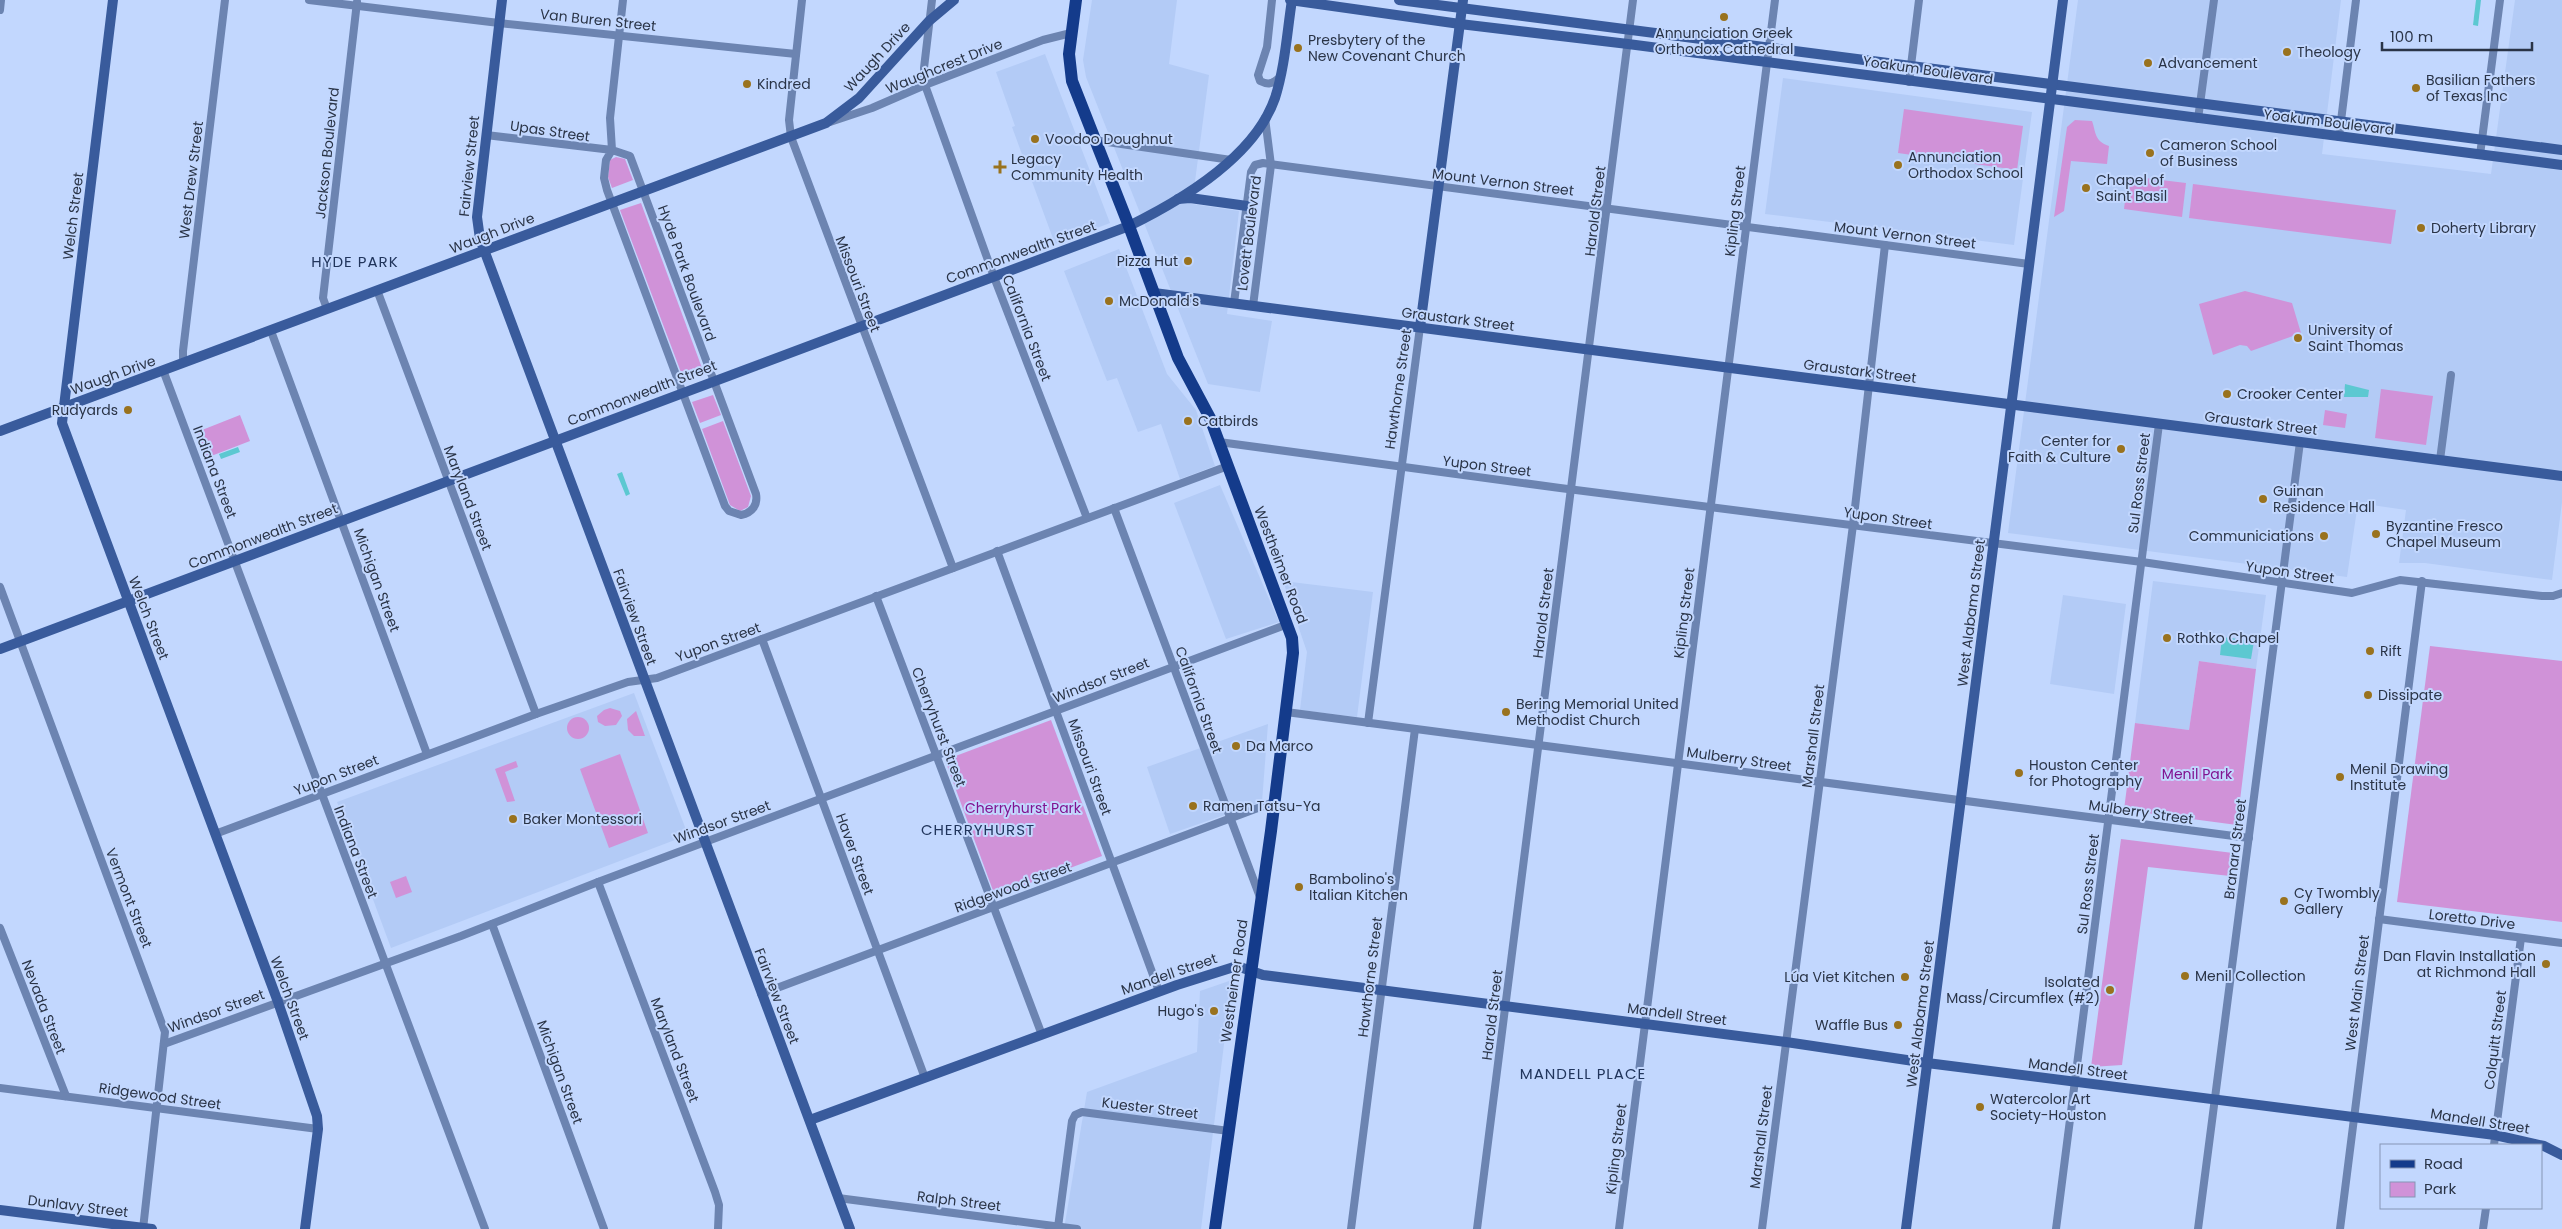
<svg xmlns="http://www.w3.org/2000/svg" width="2562" height="1229" font-family="Poppins,sans-serif">
  <rect width="100%" height="100%" fill="#c2d7fe"/>
  <!-- built -->
  <g fill="#b3cbf6">
    <path d="M1092,0h85l-8,64 40,11 -17,129 47,7 -12,103 45,7 -12,71 -52,-8 -122,-307 -3,-17z"/>
    <path d="M2078,0h263l-19,154 169,20 24,-174h47v502l-10,78 -127,-17h-26l7,-53 -48,-7 -11,74 -339,-44z"/>
    <path d="M1045,54l65,169 -55,21 -43,-117 3,-1 -19,-54z"/>
    <path d="M1783,78l249,34 -18,133 -249,-31z"/>
    <path d="M1119,249l48,125 29,36 19,56 -35,13 -19,-55 -23,8 -21,-54 -10,3 -43,-110z"/>
    <path d="M1220,485l59,137 -53,17 -52,-136z"/>
    <path d="M1283,581l90,11 -16,125 -57,-7 7,-58z"/>
    <path d="M2153,581l113,14 -10,74 -57,-8 -10,69 -54,-7z"/>
    <path d="M2063,595l63,9 -12,90 -64,-10z"/>
    <path d="M634,693l54,142 -297,113 -54,-146z"/>
    <path d="M1268,724l-6,78 -92,32 -23,-67z"/>
    <path d="M1232,980l-31,249h-137l23,-137 110,-40 3,-61z"/>
  </g>
  <!-- green -->
  <g fill="#d092d8">
    <path d="M1904,109l119,17 -6,44 -119,-17z"/>
    <path d="M2075,120l17,1c4,11 2,20 17,25l-2,18 -36,-3 -7,50 -10,6 13,-90z"/>
    <path d="M616,157l9,2 8,21 -21,8 -4,-11 2,-17z"/>
    <path d="M2128,176l58,7 -4,34 -58,-8z"/>
    <path d="M2193,184l203,26 -5,34 -202,-26z"/>
    <path d="M641,203l61,165 -20,7 -62,-165z"/>
    <path d="M2245,291l47,12 9,30 -50,18 -4,-5 -7,-1 -27,10 -14,-51z"/>
    <path d="M2381,389l52,7 -7,49 -51,-7z"/>
    <path d="M713,395l8,20 -21,8 -8,-21z"/>
    <path d="M2325,410l22,4 -2,14 -22,-3z"/>
    <path d="M240,415l10,26 -44,17 -9,-26z"/>
    <path d="M723,421l28,75 -3,11 -8,4 -10,-6 -28,-76z"/>
    <path d="M2430,646l132,15v261l-165,-20z"/>
    <path d="M2199,661l57,8 -19,156 -113,-15 11,-87 54,7z"/>
    <path d="M610,708l10,3 2,5 -6,9 -11,1 -7,-4 -1,-6 7,-6z"/>
    <path d="M636,711l9,25h-11l-6,-6 -1,-11z"/>
    <circle cx="578" cy="728" r="11"/>
    <path d="M1051,720l51,136 -107,40 -50,-136z"/>
    <path d="M620,754l28,79 -39,15 -29,-79z"/>
    <path d="M516,761l2,6 -13,5 10,29 -8,1 -12,-33z"/>
    <path d="M2121,839l112,14 -3,23 -82,-9 -26,198 -31,2z"/>
    <path d="M406,876l6,16 -16,6 -6,-16z"/>
  </g>
  <!-- water -->
  <g fill="#5cc8d1">
    <path d="M2476,0h5l-3,26 -5,-1z"/>
    <path d="M2345,384l24,6 -1,7h-24z"/>
    <path d="M238,447l2,5 -19,7 -2,-5z"/>
    <path d="M622,472l8,22 -4,2 -9,-22z"/>
    <path d="M2222,637l32,4 -3,18 -31,-4z"/>
  </g>
  <g fill="none" stroke-linecap="round" stroke-linejoin="round">
    <!-- street -->
    <g stroke="#6c84b1" stroke-width="8">
      <path d="M309,0l190,23 297,31"/>
      <path d="M802,0l-13,120 2,17 162,431"/>
      <path d="M932,0l-8,68 1,17 69,192 93,241"/>
      <path d="M1272,0l-5,47 -9,28 2,6c8,4 12,3 19,-3"/>
      <path d="M0,10l1,-10"/>
      <path d="M1909,82l10,-82"/>
      <path d="M2198,119l16,-119"/>
      <path d="M830,122l42,-14 53,-23 118,-45 28,-7"/>
      <path d="M486,135l126,15 18,6 126,338c2,11 -4,19 -15,21l-12,-4 -4,-5 -118,-316 -3,-12 2,-18 6,-10 -2,-32 13,-118"/>
      <path d="M2339,137l17,-137"/>
      <path d="M1094,140l137,20"/>
      <path d="M2480,155l20,-155"/>
      <path d="M377,290l159,424"/>
      <path d="M1234,303l17,-131 4,-7 8,-2 766,101"/>
      <path d="M1253,306l18,-141 -6,-47"/>
      <path d="M327,309l-4,-11 34,-296"/>
      <path d="M271,331l156,423"/>
      <path d="M183,363v-12l42,-351"/>
      <path d="M163,370l322,859"/>
      <path d="M1219,442l341,46 582,74 210,31 48,-13 142,16h11l9,-3"/>
      <path d="M2440,460l11,-85"/>
      <path d="M1114,508l146,389"/>
      <path d="M997,551l162,440"/>
      <path d="M0,587l165,445 -22,197"/>
      <path d="M876,596l166,439"/>
      <path d="M762,639l163,439"/>
      <path d="M1286,712l963,126"/>
      <path d="M1368,723l52,-396"/>
      <path d="M215,834l321,-120 92,-32 29,-4 571,-212"/>
      <path d="M598,882l117,310 4,13 -1,24"/>
      <path d="M2379,919l183,24"/>
      <path d="M492,924l112,305"/>
      <path d="M0,928l66,168"/>
      <path d="M761,994l513,-192"/>
      <path d="M164,1044l297,-108 137,-54 690,-258"/>
      <path d="M0,1088l318,41"/>
      <path d="M2494,1145l27,-207"/>
      <path d="M838,1198l239,31"/>
      <path d="M1058,1227l14,-106 3,-6 7,-3 147,19"/>
      <path d="M1351,1229l64,-500"/>
      <path d="M1477,1229l156,-1229"/>
      <path d="M1619,1229l156,-1229"/>
      <path d="M1762,1229l91,-704 32,-280"/>
      <path d="M2056,1229l103,-805"/>
      <path d="M2198,1229l102,-787"/>
      <path d="M2340,1229l82,-648"/>
      <path d="M2483,1229l3,-21"/>
    </g>
    <!-- secondary -->
    <g stroke="#395b9c" stroke-width="10">
      <path d="M113,0l-51,423 216,579 39,114 1,13 -13,100"/>
      <path d="M502,0l-25,217 3,22 370,990"/>
      <path d="M1290,0l170,24 168,20 934,121"/>
      <path d="M1399,0l1163,150"/>
      <path d="M1178,199l12,-1 57,8"/>
      <path d="M1154,293l1408,183"/>
      <path d="M1420,327l43,-327"/>
      <path d="M0,431l826,-308 33,-25 70,-77 25,-21"/>
      <path d="M0,649l1129,-423c53,-26 126,-70 146,-128 10,-31 12,-66 17,-98"/>
      <path d="M810,1120l367,-135 60,-19 26,9 523,67 141,21 568,72 49,11 18,9"/>
      <path d="M0,1210l152,19"/>
      <path d="M1906,1229l157,-1229"/>
    </g>
    <!-- primary -->
    <path stroke="#143b8b" stroke-width="12" d="M1076,0l-7,54 3,27 57,145 49,132 32,60 82,220 1,15 -22,178 -56,398"/>
  </g>
  <!-- markers -->
  <g fill="#99721e" stroke="#c2d7fe" stroke-width="2">
    <circle cx="1724" cy="17" r="5"/>
    <circle cx="1298" cy="48" r="5"/>
    <circle cx="2287" cy="52" r="5"/>
    <circle cx="2148" cy="63" r="5"/>
    <circle cx="747" cy="84" r="5"/>
    <circle cx="2416" cy="88" r="5"/>
    <circle cx="1035" cy="139" r="5"/>
    <circle cx="2150" cy="153" r="5"/>
    <circle cx="1898" cy="165" r="5"/>
    <path d="M997.5 159.5h5v5h5v5h-5v5h-5v-5h-5v-5h5z"/>
    <circle cx="2086" cy="188" r="5"/>
    <circle cx="2421" cy="228" r="5"/>
    <circle cx="1188" cy="261" r="5"/>
    <circle cx="1109" cy="301" r="5"/>
    <circle cx="2298" cy="338" r="5"/>
    <circle cx="2227" cy="394" r="5"/>
    <circle cx="128" cy="410" r="5"/>
    <circle cx="1188" cy="421" r="5"/>
    <circle cx="2121" cy="449" r="5"/>
    <circle cx="2263" cy="499" r="5"/>
    <circle cx="2376" cy="534" r="5"/>
    <circle cx="2324" cy="536" r="5"/>
    <circle cx="2167" cy="638" r="5"/>
    <circle cx="2370" cy="651" r="5"/>
    <circle cx="2368" cy="695" r="5"/>
    <circle cx="1506" cy="712" r="5"/>
    <circle cx="1236" cy="746" r="5"/>
    <circle cx="2019" cy="773" r="5"/>
    <circle cx="2340" cy="777" r="5"/>
    <circle cx="1193" cy="806" r="5"/>
    <circle cx="513" cy="819" r="5"/>
    <circle cx="1299" cy="887" r="5"/>
    <circle cx="2284" cy="901" r="5"/>
    <circle cx="2546" cy="964" r="5"/>
    <circle cx="2185" cy="976" r="5"/>
    <circle cx="1905" cy="977" r="5"/>
    <circle cx="2110" cy="990" r="5"/>
    <circle cx="1214" cy="1011" r="5"/>
    <circle cx="1898" cy="1025" r="5"/>
    <circle cx="1980" cy="1107" r="5"/>
  </g>
  <g text-anchor="middle" dominant-baseline="central" stroke-width="4" stroke-linejoin="round" paint-order="stroke">
    <!-- street labels -->
    <g font-size="14" fill="#2a3447" stroke="#c2d7fe">
      <text transform="translate(598 20) rotate(6)">Van Buren Street</text>
      <text transform="translate(877 57) rotate(-47)">Waugh Drive</text>
      <text transform="translate(944 66) rotate(-22)">Waughcrest Drive</text>
      <text transform="translate(1928 70) rotate(8)">Yoakum Boulevard</text>
      <text transform="translate(2329 122) rotate(7)">Yoakum Boulevard</text>
      <text transform="translate(550 131) rotate(8)">Upas Street</text>
      <text transform="translate(327 153) rotate(-84)">Jackson Boulevard</text>
      <text transform="translate(469 166) rotate(-84)">Fairview Street</text>
      <text transform="translate(191 180) rotate(-83)">West Drew Street</text>
      <text transform="translate(1503 182) rotate(7)">Mount Vernon Street</text>
      <text transform="translate(1595 211) rotate(-83)">Harold Street</text>
      <text transform="translate(1735 211) rotate(-83)">Kipling Street</text>
      <text transform="translate(73 216) rotate(-83)">Welch Street</text>
      <text transform="translate(492 233) rotate(-21)">Waugh Drive</text>
      <text transform="translate(1249 233) rotate(-83)">Lovett Boulevard</text>
      <text transform="translate(1905 235) rotate(7)">Mount Vernon Street</text>
      <text transform="translate(1021 252) rotate(-20)">Commonwealth Street</text>
      <text transform="translate(687 273) rotate(70)">Hyde Park Boulevard</text>
      <text transform="translate(858 284) rotate(69)">Missouri Street</text>
      <text transform="translate(1458 319) rotate(7)">Graustark Street</text>
      <text transform="translate(1027 328) rotate(69)">California Street</text>
      <text transform="translate(1860 371) rotate(7)">Graustark Street</text>
      <text transform="translate(113 375) rotate(-20)">Waugh Drive</text>
      <text transform="translate(1398 389) rotate(-82)">Hawthorne Street</text>
      <text transform="translate(642 393) rotate(-21)">Commonwealth Street</text>
      <text transform="translate(2261 423) rotate(7)">Graustark Street</text>
      <text transform="translate(1487 466) rotate(7)">Yupon Street</text>
      <text transform="translate(215 472) rotate(69)">Indiana Street</text>
      <text transform="translate(2139 483) rotate(-83)">Sul Ross Street</text>
      <text transform="translate(468 498) rotate(69)">Maryland Street</text>
      <text transform="translate(1888 518) rotate(8)">Yupon Street</text>
      <text transform="translate(263 536) rotate(-21)">Commonwealth Street</text>
      <text transform="translate(1281 565) rotate(69)">Westheimer Road</text>
      <text transform="translate(2290 572) rotate(8)">Yupon Street</text>
      <text transform="translate(377 580) rotate(70)">Michigan Street</text>
      <text transform="translate(1543 613) rotate(-83)">Harold Street</text>
      <text transform="translate(1684 613) rotate(-83)">Kipling Street</text>
      <text transform="translate(1971 613) rotate(-83)">West Alabama Street</text>
      <text transform="translate(635 617) rotate(70)">Fairview Street</text>
      <text transform="translate(149 618) rotate(69)">Welch Street</text>
      <text transform="translate(718 642) rotate(-20)">Yupon Street</text>
      <text transform="translate(1101 680) rotate(-21)">Windsor Street</text>
      <text transform="translate(1199 700) rotate(70)">California Street</text>
      <text transform="translate(939 727) rotate(69)">Cherryhurst Street</text>
      <text transform="translate(1813 736) rotate(-83)">Marshall Street</text>
      <text transform="translate(1739 759) rotate(8)">Mulberry Street</text>
      <text transform="translate(1090 767) rotate(70)">Missouri Street</text>
      <text transform="translate(336 775) rotate(-21)">Yupon Street</text>
      <text transform="translate(2141 812) rotate(8)">Mulberry Street</text>
      <text transform="translate(722 822) rotate(-20)">Windsor Street</text>
      <text transform="translate(2235 849) rotate(-83)">Branard Street</text>
      <text transform="translate(356 852) rotate(69)">Indiana Street</text>
      <text transform="translate(855 854) rotate(70)">Haver Street</text>
      <text transform="translate(2088 884) rotate(-83)">Sul Ross Street</text>
      <text transform="translate(1013 887) rotate(-20)">Ridgewood Street</text>
      <text transform="translate(129 898) rotate(69)">Vermont Street</text>
      <text transform="translate(2472 919) rotate(7)">Loretto Drive</text>
      <text transform="translate(1169 974) rotate(-19)">Mandell Street</text>
      <text transform="translate(1370 977) rotate(-83)">Hawthorne Street</text>
      <text transform="translate(1234 981) rotate(-82)">Westheimer Road</text>
      <text transform="translate(2357 993) rotate(-83)">West Main Street</text>
      <text transform="translate(777 996) rotate(69)">Fairview Street</text>
      <text transform="translate(290 998) rotate(70)">Welch Street</text>
      <text transform="translate(44 1007) rotate(69)">Nevada Street</text>
      <text transform="translate(216 1011) rotate(-20)">Windsor Street</text>
      <text transform="translate(1677 1014) rotate(7)">Mandell Street</text>
      <text transform="translate(1920 1014) rotate(-83)">West Alabama Street</text>
      <text transform="translate(1492 1015) rotate(-83)">Harold Street</text>
      <text transform="translate(2495 1040) rotate(-83)">Colquitt Street</text>
      <text transform="translate(675 1050) rotate(69)">Maryland Street</text>
      <text transform="translate(2078 1069) rotate(7)">Mandell Street</text>
      <text transform="translate(560 1072) rotate(70)">Michigan Street</text>
      <text transform="translate(160 1096) rotate(8)">Ridgewood Street</text>
      <text transform="translate(1150 1108) rotate(7)">Kuester Street</text>
      <text transform="translate(2480 1121) rotate(9)">Mandell Street</text>
      <text transform="translate(1761 1137) rotate(-83)">Marshall Street</text>
      <text transform="translate(1616 1149) rotate(-83)">Kipling Street</text>
      <text transform="translate(959 1201) rotate(7)">Ralph Street</text>
      <text transform="translate(78 1206) rotate(7)">Dunlavy Street</text>
    </g>
    <!-- poi labels -->
    <g font-size="14" fill="#2a3447" stroke="#c2d7fe" text-anchor="start">
      <text x="1724" y="33" text-anchor="middle">Annunciation Greek<tspan x="1724" dy="16">Orthodox Cathedral</tspan></text>
      <text x="1308" y="40">Presbytery of the<tspan x="1308" dy="16">New Covenant Church</tspan></text>
      <text x="2297" y="52">Theology</text>
      <text x="2158" y="63">Advancement</text>
      <text x="2426" y="80">Basilian Fathers<tspan x="2426" dy="16">of Texas Inc</tspan></text>
      <text x="757" y="84">Kindred</text>
      <text x="1045" y="139">Voodoo Doughnut</text>
      <text x="2160" y="145">Cameron School<tspan x="2160" dy="16">of Business</tspan></text>
      <text x="1908" y="157">Annunciation<tspan x="1908" dy="16">Orthodox School</tspan></text>
      <text x="1011" y="159">Legacy<tspan x="1011" dy="16">Community Health</tspan></text>
      <text x="2096" y="180">Chapel of<tspan x="2096" dy="16">Saint Basil</tspan></text>
      <text x="2431" y="228">Doherty Library</text>
      <text x="1178" y="261" text-anchor="end">Pizza Hut</text>
      <text x="1119" y="301">McDonald's</text>
      <text x="2308" y="330">University of<tspan x="2308" dy="16">Saint Thomas</tspan></text>
      <text x="2237" y="394">Crooker Center</text>
      <text x="118" y="410" text-anchor="end">Rudyards</text>
      <text x="1198" y="421">Catbirds</text>
      <text x="2111" y="441" text-anchor="end">Center for<tspan x="2111" dy="16">Faith &amp; Culture</tspan></text>
      <text x="2273" y="491">Guinan<tspan x="2273" dy="16">Residence Hall</tspan></text>
      <text x="2386" y="526">Byzantine Fresco<tspan x="2386" dy="16">Chapel Museum</tspan></text>
      <text x="2314" y="536" text-anchor="end">Communiciations</text>
      <text x="2177" y="638">Rothko Chapel</text>
      <text x="2380" y="651">Rift</text>
      <text x="2378" y="695">Dissipate</text>
      <text x="1516" y="704">Bering Memorial United<tspan x="1516" dy="16">Methodist Church</tspan></text>
      <text x="1246" y="746">Da Marco</text>
      <text x="2029" y="765">Houston Center<tspan x="2029" dy="16">for Photography</tspan></text>
      <text x="2350" y="769">Menil Drawing<tspan x="2350" dy="16">Institute</tspan></text>
      <text x="1203" y="806">Ramen Tatsu-Ya</text>
      <text x="523" y="819">Baker Montessori</text>
      <text x="1309" y="879">Bambolino's<tspan x="1309" dy="16">Italian Kitchen</tspan></text>
      <text x="2294" y="893">Cy Twombly<tspan x="2294" dy="16">Gallery</tspan></text>
      <text x="2536" y="956" text-anchor="end">Dan Flavin Installation<tspan x="2536" dy="16">at Richmond Hall</tspan></text>
      <text x="2195" y="976">Menil Collection</text>
      <text x="1895" y="977" text-anchor="end">Lúa Viet Kitchen</text>
      <text x="2100" y="982" text-anchor="end">Isolated<tspan x="2100" dy="16">Mass/Circumflex (#2)</tspan></text>
      <text x="1204" y="1011" text-anchor="end">Hugo's</text>
      <text x="1888" y="1025" text-anchor="end">Waffle Bus</text>
      <text x="1990" y="1099">Watercolor Art<tspan x="1990" dy="16">Society-Houston</tspan></text>
    </g>
    <!-- park labels -->
    <g font-size="14" fill="#811390" stroke="#c2d7fe">
      <text x="2197" y="774">Menil Park</text>
      <text x="1023" y="808">Cherryhurst Park</text>
    </g>
    <!-- neighbourhood labels -->
    <g font-size="15" letter-spacing="1" fill="#21355c" stroke="#c2d7fe">
      <text x="355" y="261">HYDE PARK</text>
      <text x="978" y="829">CHERRYHURST</text>
      <text x="1583" y="1073">MANDELL PLACE</text>
    </g>
  </g>
  <!-- legend -->
  <rect x="2380" y="1144" width="162" height="65" fill="#c2d7fe" stroke="#8596b5"/>
  <rect x="2390" y="1160" width="25" height="8" fill="#143b8b" stroke="#8596b5"/>
  <text x="2424" y="1169" font-size="15" fill="#2a3447">Road</text>
  <rect x="2390" y="1182" width="25" height="15" fill="#d092d8" stroke="#8596b5"/>
  <text x="2424" y="1194" font-size="15" fill="#2a3447">Park</text>
  <!-- scale -->
  <path d="M2382 42v8h150v-8" fill="none" stroke="#2a3447" stroke-width="2.5"/>
  <text x="2390" y="42" font-size="15" fill="#2a3447" stroke="#c2d7fe" stroke-width="4" paint-order="stroke">100 m</text>
</svg>
